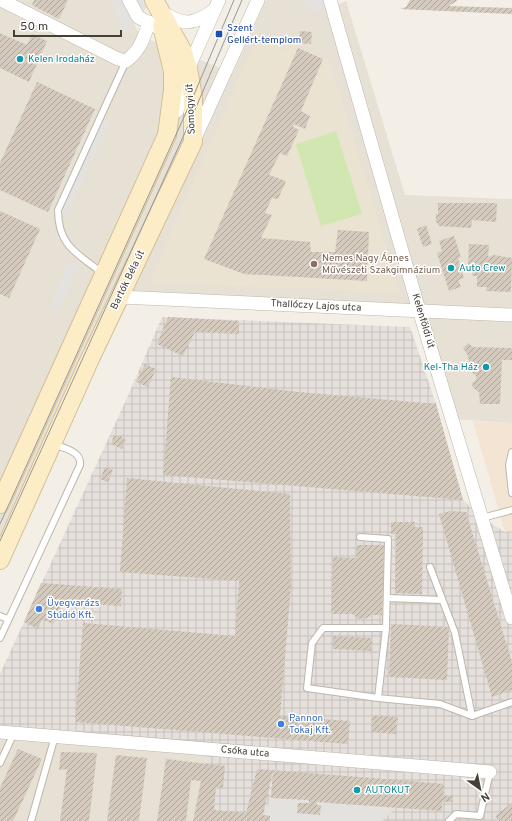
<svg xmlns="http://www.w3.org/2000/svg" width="512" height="821" font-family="Overpass,sans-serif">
  <defs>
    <pattern id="industrial-grid" width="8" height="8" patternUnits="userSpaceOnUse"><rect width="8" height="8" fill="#e5e0dc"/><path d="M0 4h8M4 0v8" fill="none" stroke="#c6c1bd"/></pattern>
    <pattern id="building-hatch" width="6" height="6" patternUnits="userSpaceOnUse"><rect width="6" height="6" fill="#d4cabd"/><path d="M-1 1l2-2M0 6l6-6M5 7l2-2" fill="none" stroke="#aea59a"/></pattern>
  </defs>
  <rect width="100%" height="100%" fill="#f3efe7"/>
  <!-- residential -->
  <g fill="#e7e0d5">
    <path d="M0,0h123l17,36 93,37 33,-73h48l18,7 14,-6 59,194 107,4v224l-60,-4 -33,-109 -299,-13 -120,263z"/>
    <path d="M0,732l208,17 -15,72h-193z"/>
  </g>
  <!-- commercial -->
  <path fill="#f4e4d3" d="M473,421l39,2v110l-1,-2 -6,1z"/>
  <!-- industrial -->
  <path fill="url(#industrial-grid)" d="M162,317l248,10 26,77 27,96 19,18 23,14 6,-1 1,2v288h-319l15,-72 -208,-18v-57l126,-274z"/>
  <!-- education -->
  <path fill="#ebe3d1" d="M259,36l29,16 4,-8 31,15h6l70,233 -250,-9 87,-197 -1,-1z"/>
  <!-- pitch -->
  <path fill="#d1e6b1" d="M336,131l26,83 -41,12 -25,-82z"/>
  <!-- parking -->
  <g fill="#e4e2df">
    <path d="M110,0h35l3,6 -23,27z"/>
    <path d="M297,0h33l2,7 -21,7 -4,-9z"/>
    <path d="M100,118l10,4 -43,93 -9,-5z"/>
    <path d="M69,262l10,4 -21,45 -9,-4z"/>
    <path d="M271,798l38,2v3h-10l-1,10 22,2 1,-10h-4v-3l79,6 -14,13h-112v-5l-7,-1z"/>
  </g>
  <!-- building -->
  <g fill="url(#building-hatch)">
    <path d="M34,0h34l-9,19 -27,-14z"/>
    <path d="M410,0h48l-9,6 63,2v6l-112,-5 6,-2z"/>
    <path d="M300,31l12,1 -1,12 -12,-1z"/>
    <path d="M0,33l27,12 5,-11 15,7 -18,41 -29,-14z"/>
    <path d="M298,48l25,11 -22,52 9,5 -5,13 -11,-5 -1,3 6,3 -12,26 -7,-3 -11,22 17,6 -8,18 -6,-1 -7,15 7,2 -11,23 49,4 1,10h24l3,-22 31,2 -2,49 -123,-7 -40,-15z"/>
    <path d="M37,82l58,27 -47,103 -48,-22v-27z"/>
    <path d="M438,203h59l-1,19 -24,-2 -1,8 -33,-2v-3h-2v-9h2z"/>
    <path d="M0,211l40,18 -31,69 -9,-4z"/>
    <path d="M426,225l6,19 -9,3 -6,-18z"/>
    <path d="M454,236l7,21 -3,1 6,20 -6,2 3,7 -12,4 -12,-38 5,-2 -3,-10z"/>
    <path d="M469,244l20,1 -1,12 6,-2 18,3 -1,34 -25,-1 1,-4h-10v-11h-5l1,-7 4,1v-4h-9z"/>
    <path d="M168,317l71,4v13l-44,-2 -12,24 -26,-12z"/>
    <path d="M468,343l5,4 39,1v12h-10l-2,44h-20l-1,-12 -6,-4 -1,-5 4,-3v-5l-3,-1 -6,-20 -4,-6z"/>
    <path d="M145,364l11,5 -8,18 -12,-5z"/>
    <path d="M171,377l128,15 137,12 27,96 -300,-25z"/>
    <path d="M114,435l4,2 3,-2 1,3 4,2 -4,9 -11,-5z"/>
    <path d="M105,467l8,3 -5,12 -8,-3z"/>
    <path d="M127,478l163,16 1,92 -11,130 70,5 -2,23 -273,-22 8,-99 152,13 4,-55 -119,-9z"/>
    <path d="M450,511l16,1 46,150v28l-20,7 -53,-183z"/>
    <path d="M391,522h24v5h8l-1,67 -27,-1 1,-59h-5z"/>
    <path d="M357,545h27l-2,70h-10l-5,3 -9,1 -5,-5h-22l2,-57 23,1z"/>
    <path d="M41,583l81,6 -1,17 -57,-4 -11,22 -11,-5 -4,10 -14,-7z"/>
    <path d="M391,624l58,3 -2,53 -58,-3z"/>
    <path d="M333,636l39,2 -1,13 -38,-2z"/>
    <path d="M372,715l26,2 -2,17 -25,-2z"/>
    <path d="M18,749l24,10 -29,62h-13v-33z"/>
    <path d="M61,752l36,1 -8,68h-29l7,-52 -8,1z"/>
    <path d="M116,755l31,3 -8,63h-32z"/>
    <path d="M166,759l59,7 -2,22 -7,-1 -2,23 32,3 11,-44 153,12 34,3 -1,12h10v6h-11v9l-125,-9v3h4l-1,10 -23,-2 1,-10h11v-3l-38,-2 2,-28 -10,45 7,1 -1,5h-76l8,-40 -10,-1 -5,41h-29z"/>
    <path d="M512,803v18h-13l-4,-5z"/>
  </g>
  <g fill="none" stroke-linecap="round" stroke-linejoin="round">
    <!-- lane casing -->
    <g stroke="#beb6aa" stroke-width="8">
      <g id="lane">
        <path d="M102,273c-25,-20 -44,-27 -44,-63l68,-149"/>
        <path d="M512,452l-3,13 3,28"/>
        <path d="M482,518l30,-8"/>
        <path d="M360,537l28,2 -2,89"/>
        <path d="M430,567l25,66 17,83"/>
        <path d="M387,598l55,2"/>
        <path d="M0,616l8,3"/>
        <path d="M0,638l80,-173c2,-14 -17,-17 -27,-21"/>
        <path d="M378,698l8,-70h-63l-11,15 -5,45 71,10 62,6 32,12 40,-14"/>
        <path d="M0,763l14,-30"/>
        <path d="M31,821l24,-85"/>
        <path d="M449,821l7,-7 24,2 10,-44"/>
      </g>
    </g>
    <!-- street casing -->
    <g stroke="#beb6aa" stroke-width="14">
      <g id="street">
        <path d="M1,0l117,59 8,2c14,-10 18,-23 23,-39"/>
        <path d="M129,0l9,17 19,10"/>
        <path d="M330,0l89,310 93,308"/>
        <path d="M162,12c21,14 32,13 52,-2"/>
        <path d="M177,111l11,-42 31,-69"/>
        <path d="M195,138l63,-138"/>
        <path d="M120,297l392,18"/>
        <path d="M0,732l490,40"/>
      </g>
    </g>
    <!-- secondary casing -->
    <g stroke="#d1bf98" stroke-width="20">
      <g id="secondary">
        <path d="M0,504l167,-369 6,-45v-19l-11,-45"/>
        <path d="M0,560l89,-199 104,-219v-45l-5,-28 -5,-17 -29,-52"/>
      </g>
    </g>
    <!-- lane -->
    <use href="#lane" stroke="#fff" stroke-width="6"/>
    <!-- street -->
    <use href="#street" stroke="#fff" stroke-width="13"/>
    <!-- secondary -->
    <use href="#secondary" stroke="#fcedc7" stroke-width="18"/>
    <!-- tram -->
    <g stroke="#969696" stroke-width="1">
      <path d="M0,524l193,-427 41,-97"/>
      <path d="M0,541l188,-415 54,-126"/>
    </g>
  </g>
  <!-- markers -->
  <rect fill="#1a4fb4" stroke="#fff" stroke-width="1.5" x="215" y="30" width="8" height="8" rx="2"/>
  <g fill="#0f9aa8" stroke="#fff" stroke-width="1.5">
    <circle cx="20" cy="59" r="4"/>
    <circle cx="451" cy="268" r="4"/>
    <circle cx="486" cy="367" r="4"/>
    <circle cx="357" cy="790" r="4"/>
  </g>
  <circle fill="#8d6e63" stroke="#fff" stroke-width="1.5" cx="314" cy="264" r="4"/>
  <g fill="#3f7fe0" stroke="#fff" stroke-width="1.5">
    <circle cx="39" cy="609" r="4"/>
    <circle cx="281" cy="724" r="4"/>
  </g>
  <g text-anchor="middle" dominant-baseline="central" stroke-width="3" stroke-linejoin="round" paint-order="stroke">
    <!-- transit labels -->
    <g font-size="10" fill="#164399" stroke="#fff" text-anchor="start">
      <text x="227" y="28">Szent<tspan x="227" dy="12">Gellért-templom</tspan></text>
    </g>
    <!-- culture labels -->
    <g font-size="10" fill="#0d838f" stroke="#fff" text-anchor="start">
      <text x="28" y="59">Kelen Irodaház</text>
      <text x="459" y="268">Auto Crew</text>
      <text x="478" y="367" text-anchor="end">Kel-Tha Ház</text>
      <text x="365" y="790">AUTOKUT</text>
    </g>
    <!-- street labels -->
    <g font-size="10" fill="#463f36" stroke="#fff">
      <text transform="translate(191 109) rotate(-93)">Somogyi út</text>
      <text transform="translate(128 280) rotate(-64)">Bartók Béla út</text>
      <text transform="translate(316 306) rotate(3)">Thallóczy Lajos utca</text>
      <text transform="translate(423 321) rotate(73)">Kelenföldi út</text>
      <text transform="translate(245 752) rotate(5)">Csóka utca</text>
    </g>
    <!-- education labels -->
    <g font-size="10" fill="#785e54" stroke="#fff" text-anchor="start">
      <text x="322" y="258">Nemes Nagy Ágnes<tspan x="322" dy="12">Művészeti Szakgimnázium</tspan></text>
    </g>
    <!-- shop labels -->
    <g font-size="10" fill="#366cbe" stroke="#fff" text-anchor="start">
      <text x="47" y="603">Üvegvarázs<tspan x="47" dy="12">Stúdió Kft.</tspan></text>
      <text x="289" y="718">Pannon<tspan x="289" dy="12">Tokaj Kft.</tspan></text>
    </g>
  </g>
  <!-- north arrow -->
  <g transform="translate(480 789) rotate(147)" stroke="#ffffff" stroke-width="3" paint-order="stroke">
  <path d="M0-3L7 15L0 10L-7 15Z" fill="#463f36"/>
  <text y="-6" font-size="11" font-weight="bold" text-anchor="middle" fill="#463f36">N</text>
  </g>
  <!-- scale -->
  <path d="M14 30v6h107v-6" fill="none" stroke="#463f36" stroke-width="2"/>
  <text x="20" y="30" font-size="12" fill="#463f36" stroke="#ffffff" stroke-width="3" paint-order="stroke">50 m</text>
</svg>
